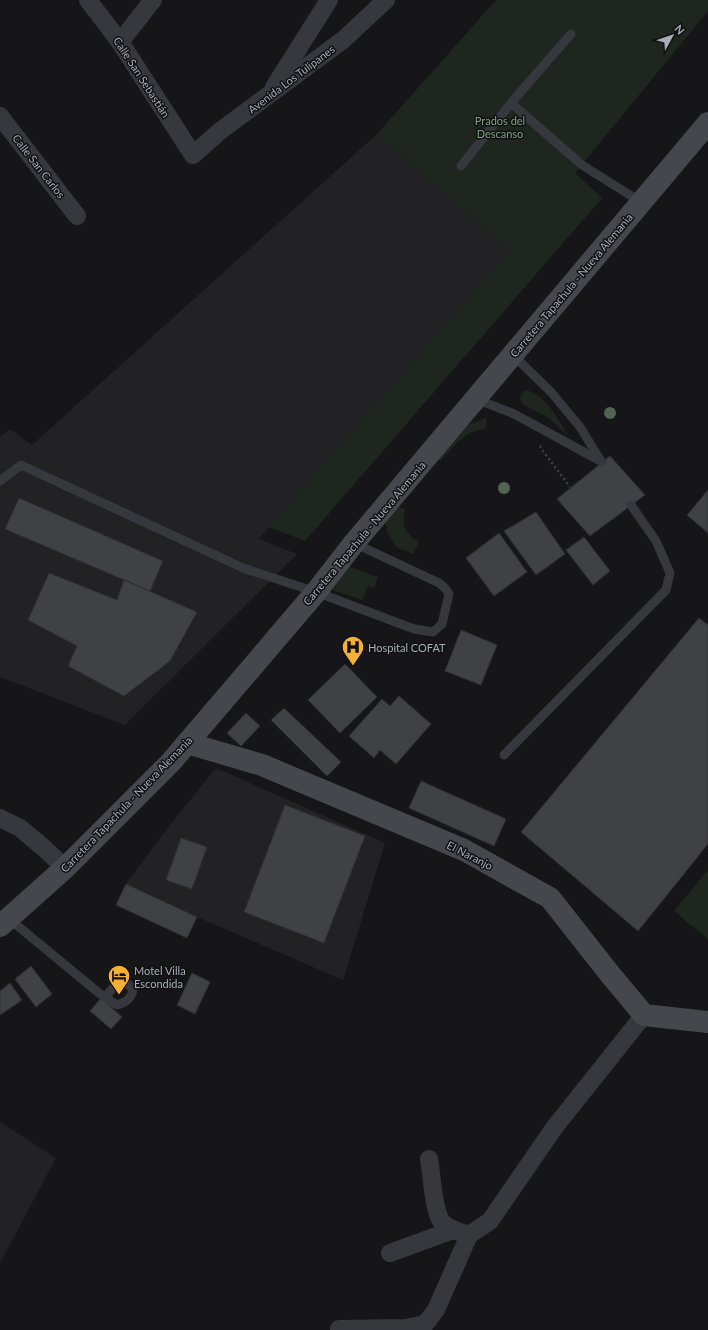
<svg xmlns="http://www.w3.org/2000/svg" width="708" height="1330" font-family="Lato,sans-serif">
  <rect width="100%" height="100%" fill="#161618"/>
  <!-- built -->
  <g fill="#222225">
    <path d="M377,134l134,117 -252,288 38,15 -172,171 -125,-48v-240l10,-8 22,16z"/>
    <path d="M216,768l169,75 -42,137 -146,-63 -71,-33 43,-58z"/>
    <path d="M0,1122l56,36 -56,105z"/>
  </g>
  <!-- green -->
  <g fill="#1e261f">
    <path d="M496,0h212v11l-133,162 27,25 -297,343 -36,-14 241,-276 -133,-117z"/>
    <path d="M526,390c21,6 32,30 43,47l-22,-20 -23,-12 -4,-6 1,-5z"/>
    <path d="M486,418v10l-17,5 -11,9 -18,19 -5,-8 20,-21 15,-8z"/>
    <path d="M392,505l13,4c-3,19 -2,23 14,33l-6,12 -17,-7 -9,-15 -2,-11z"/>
    <path d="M347,566l31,11 -4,11 -6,-2 -6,14 -29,-10 -1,-5z"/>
    <path d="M708,870v69l-34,-28z"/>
  </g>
  <!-- building -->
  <g fill="#404145" stroke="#303034">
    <path d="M610,456l35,39 -55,41 -33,-37z"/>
    <path d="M708,490v43l-21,-18z"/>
    <path d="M19,498l144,63 -13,30 -145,-62z"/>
    <path d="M536,512l29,42 -29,21 -32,-44z"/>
    <path d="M499,533l28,39 -33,24 -28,-38z"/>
    <path d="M584,537l26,34 -17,14 -27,-35z"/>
    <path d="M49,573l68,27 7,-20 73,32 -27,49 -46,35 -56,-30 9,-20 -49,-26z"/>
    <path d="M699,618l9,7v219l-70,87 -117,-99z"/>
    <path d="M461,630l36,15 -16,40 -36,-14z"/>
    <path d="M345,664l32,33 -37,36 -32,-33z"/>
    <path d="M399,696l32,28 -35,40 -16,-14 -6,8 -25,-22 33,-37 8,7z"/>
    <path d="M284,708l57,54 -14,14 -56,-56z"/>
    <path d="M246,713l14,13 -19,20 -14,-13z"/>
    <path d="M421,781l85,38 -12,27 -85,-38z"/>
    <path d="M285,805l80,31 -41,107 -80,-31z"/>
    <path d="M181,838l26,9 -15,42 -26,-9z"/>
    <path d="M126,884l71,33 -10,21 -71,-33z"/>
    <path d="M31,966l21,28 -16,13 -21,-28z"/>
    <path d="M192,973l18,9 -15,32 -18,-9z"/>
    <path d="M10,983l12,17 -22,15v-24z"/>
    <path d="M101,998l21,19 -11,12 -21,-18z"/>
  </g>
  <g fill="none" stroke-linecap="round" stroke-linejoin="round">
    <!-- path -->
    <path stroke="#3d3f44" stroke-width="2.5" stroke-dasharray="2 3" stroke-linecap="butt" d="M540,446l3,5 27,36"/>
    <!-- lane -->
    <g stroke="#37383d" stroke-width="9">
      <path d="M511,103l71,62 59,37"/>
      <path d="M461,166l50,-63 60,-69"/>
      <path d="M513,355l38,37 29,35 21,34"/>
      <path d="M476,399l36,14 17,9 73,40"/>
      <path d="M0,481l21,-16 222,103 73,24 98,37 19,3 9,-8 7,-30 -4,-6 -6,-5 -85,-40"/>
      <path d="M504,755l162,-165 4,-17 -14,-32 -25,-36"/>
      <path d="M8,918l91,75 18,12c9,-3 14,-6 16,-15l-5,-6 -5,-3 -5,1 -13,15"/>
    </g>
    <!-- street -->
    <g stroke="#37383d" stroke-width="18">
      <path d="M88,0l32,42 73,113 27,-24 123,-91 43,-40"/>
      <path d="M120,42l33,-42"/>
      <path d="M274,87l55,-87"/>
      <path d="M0,116l77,100"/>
      <path d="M0,818l20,10 24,20 21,20"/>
      <path d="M429,1159c3,16 4,49 12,62 6,8 19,11 28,14l21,-14 64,-93 90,-113"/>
      <path d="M390,1253l63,-23"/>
      <path d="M339,1329l66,-1 20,-4 11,-14 33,-75"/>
    </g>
    <!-- secondary -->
    <g stroke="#45474d" stroke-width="22">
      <path d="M187,743l75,22 202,85 86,48 59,75 35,42 64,7"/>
      <path d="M0,926l65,-58 106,-106 145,-170 38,-49 354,-420"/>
    </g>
  </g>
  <!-- trees -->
  <g fill="#506452">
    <circle cx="610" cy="413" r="6"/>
    <circle cx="504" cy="488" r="6"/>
  </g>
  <!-- icons -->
  <defs>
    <g id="hospital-pin" transform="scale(1.15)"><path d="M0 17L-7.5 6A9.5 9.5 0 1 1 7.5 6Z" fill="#f2b134" stroke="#111113"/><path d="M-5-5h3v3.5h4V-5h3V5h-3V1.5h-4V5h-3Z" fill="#111"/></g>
    <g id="hotel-pin" transform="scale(1.15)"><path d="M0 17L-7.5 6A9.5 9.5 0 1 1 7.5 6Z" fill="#f2b134" stroke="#111113"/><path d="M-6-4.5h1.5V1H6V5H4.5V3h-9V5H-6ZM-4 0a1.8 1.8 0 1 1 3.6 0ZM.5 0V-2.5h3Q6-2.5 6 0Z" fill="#111"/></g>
  </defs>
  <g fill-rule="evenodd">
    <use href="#hospital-pin" x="353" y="647"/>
    <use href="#hotel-pin" x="119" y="976"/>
  </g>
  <g text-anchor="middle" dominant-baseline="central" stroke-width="3" stroke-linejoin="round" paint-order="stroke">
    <!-- street labels -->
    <g font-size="11" fill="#a8adb8" stroke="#111113">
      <text transform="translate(142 77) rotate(57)">Calle San Sebastián</text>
      <text transform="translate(291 79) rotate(-37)">Avenida Los Tulipanes</text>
      <text transform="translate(39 166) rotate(52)">Calle San Carlos</text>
      <text transform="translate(571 285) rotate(-50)">Carretera Tapachula - Nueva Alemania</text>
      <text transform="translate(364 533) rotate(-50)">Carretera Tapachula - Nueva Alemania</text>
      <text transform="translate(126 804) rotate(-46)">Carretera Tapachula - Nueva Alemania</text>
      <text transform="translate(470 855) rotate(27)">El Naranjo</text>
    </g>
    <!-- park labels -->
    <g font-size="11" fill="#7fa381" stroke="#111113">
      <text x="500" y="120">Prados del<tspan x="500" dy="13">Descanso</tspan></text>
    </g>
    <!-- poi labels -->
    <g font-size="11" fill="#a8adb8" stroke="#111113" text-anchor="start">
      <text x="368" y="647">Hospital COFAT</text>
      <text x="134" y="970">Motel Villa<tspan x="134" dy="13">Escondida</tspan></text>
    </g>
  </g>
  <!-- north arrow -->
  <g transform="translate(672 36) rotate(50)" stroke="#111113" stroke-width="3" paint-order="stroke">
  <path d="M0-3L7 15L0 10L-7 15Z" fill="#a8adb8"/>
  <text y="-6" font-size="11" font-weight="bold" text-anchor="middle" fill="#a8adb8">N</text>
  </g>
</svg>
